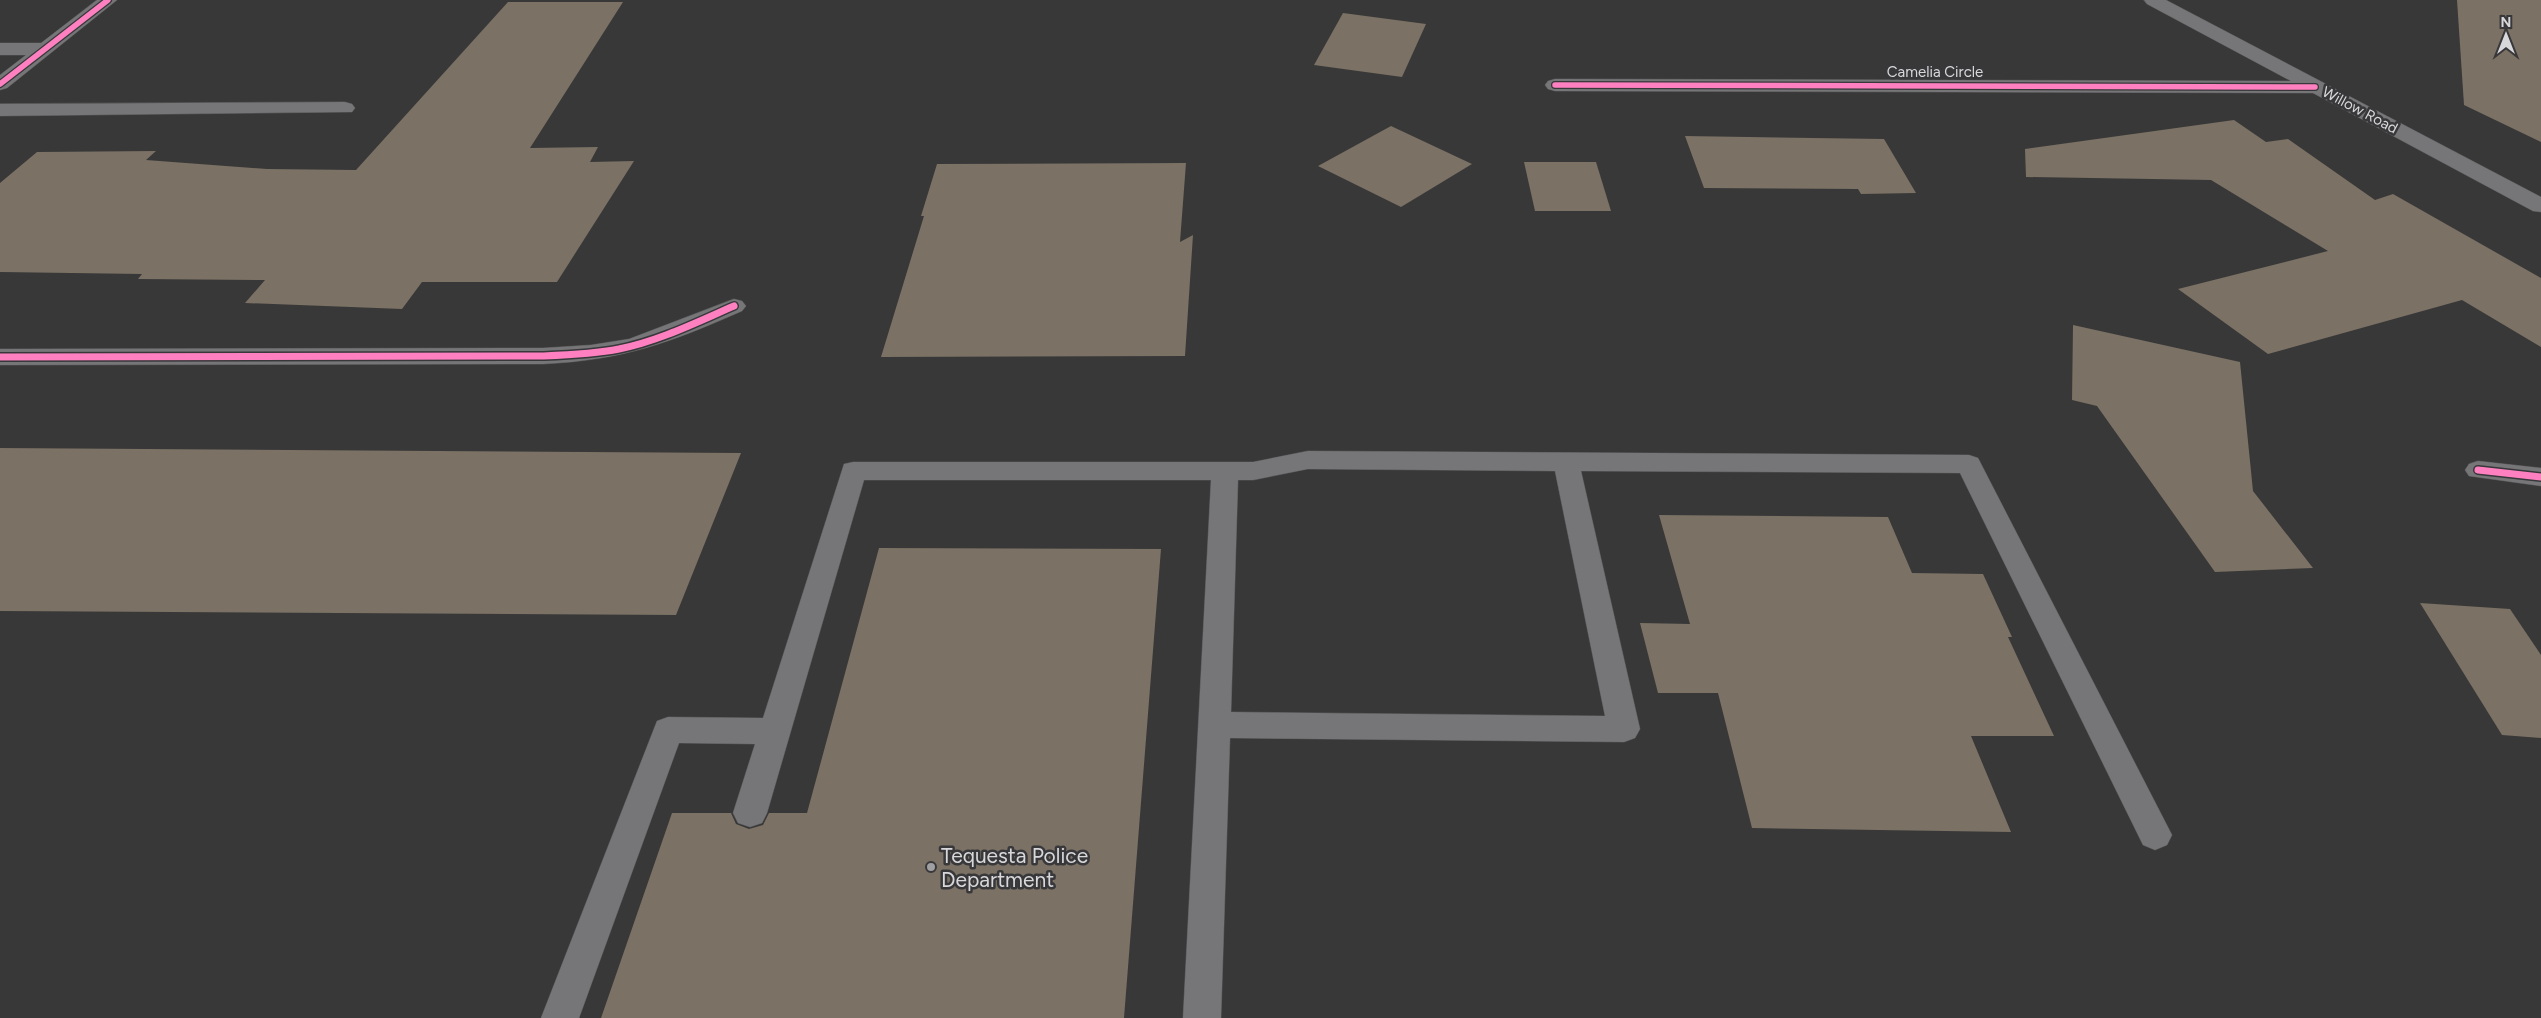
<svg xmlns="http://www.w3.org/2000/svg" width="2541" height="1018" font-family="Figtree,sans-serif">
  <rect width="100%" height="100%" fill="#383839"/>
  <!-- building -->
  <g fill="#7b7164">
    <path d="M2457,0h84v142l-77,-37z"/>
    <path d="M508,2h115l-93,146 68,-1 -8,15 44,-1 -77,121h-135l-20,27 -157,-6 20,-23 -127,-1 4,-5 -142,-2v-89l37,-31 119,-1 -10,9 121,9 89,1z"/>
    <path d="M1343,13l83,11 -24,53 -88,-12z"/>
    <path d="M2234,120l32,22 22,-3 87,61 18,-6 148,84v69l-79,-47 -194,54 -90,-65 150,-38 -117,-71 -185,-3 -1,-28z"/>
    <path d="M1391,126l81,38 -71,43 -83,-41z"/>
    <path d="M1685,136l199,3 32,54 -55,1 -3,-5 -154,-1z"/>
    <path d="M1524,162h72l15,49h-76z"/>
    <path d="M1186,163l-6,79 13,-7 -8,121 -304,1 43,-141h-3l16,-52z"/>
    <path d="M2073,325l167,37 13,129 60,77 -98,4 -118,-166 -25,-6z"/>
    <path d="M0,448l741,5 -65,162 -676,-4z"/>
    <path d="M1659,515l229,2 24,56 71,1 29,63h-4l46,99h-83l40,96 -259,-4 -34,-135h-60l-18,-70 50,1z"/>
    <path d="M879,548l282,1 -37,469h-523l71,-205h59l5,11 13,5 14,-4 6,-12h38z"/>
    <path d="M2420,603l90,6 31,46v83l-39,-3z"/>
  </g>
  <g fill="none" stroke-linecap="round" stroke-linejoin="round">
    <!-- minor casing -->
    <g stroke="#555455" stroke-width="1">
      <g id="minor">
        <path d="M97,0h20l-110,88 -7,2v-15l26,-20h-26v-12h41z"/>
        <path d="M2144,0h22l375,197v15l-8,-1 -220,-118 -758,-2 -7,-2 -3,-4 3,-4 7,-2 736,2 -144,-77z"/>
        <path d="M345,102l7,2 3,4 -3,4 -352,4v-12z"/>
        <path d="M734,299l8,2 4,5 -4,5c-73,32 -118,49 -199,53l-543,1v-16l543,-1 48,-3 38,-6z"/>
        <path d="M1308,451l661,4 9,3 194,377 -5,10 -12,5 -12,-5 -183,-372 -379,-2 59,258 -5,9 -11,4 -394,-4 -9,280h-38l28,-538h-347l-97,333 -5,10 -12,4 -12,-4 -5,-10 22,-69 -76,-1 -100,275h-38l116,-297 11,-4 95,1 81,-254 9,-2h400zM1308,469l247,2 50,245 -374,-4 7,-232h15z"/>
        <path d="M2478,461l63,7v18l-72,-10 -4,-6 4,-6z"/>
      </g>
    </g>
    <!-- minor -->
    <use href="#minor" fill="#767577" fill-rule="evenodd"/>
    <!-- cycleway-far1 casing -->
    <g stroke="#38373a" stroke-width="8">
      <g id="cycleway-far1">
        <path d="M0,84l108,-84"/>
        <path d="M1555,85l760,2"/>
      </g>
    </g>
    <!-- cycleway casing -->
    <g stroke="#38373a" stroke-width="10">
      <g id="cycleway">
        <path d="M0,357l543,-1c25,-1 51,-2 76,-7 40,-8 78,-27 115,-43"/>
        <path d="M2478,470l63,7"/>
      </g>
    </g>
    <!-- cycleway-far1 -->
    <use href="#cycleway-far1" stroke="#ff80c0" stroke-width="5.5"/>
    <!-- cycleway -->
    <use href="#cycleway" stroke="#ff80c0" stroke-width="7"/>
  </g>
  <!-- markers -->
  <circle fill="#a09fa2" stroke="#38373a" stroke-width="2" cx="931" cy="867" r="5"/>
  <g text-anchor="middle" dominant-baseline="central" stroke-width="5" stroke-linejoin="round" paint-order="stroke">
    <!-- far-street labels -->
    <g font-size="15" fill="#d8d7da" stroke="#38373a">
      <text x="1935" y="72">Camelia Circle</text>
      <text transform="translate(2360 110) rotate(28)">Willow Road</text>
    </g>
    <!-- near-poi labels -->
    <g font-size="21" fill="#d8d7da" stroke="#38373a" text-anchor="start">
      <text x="941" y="855">Tequesta Police<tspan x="941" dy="24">Department</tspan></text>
    </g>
  </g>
  <!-- north arrow -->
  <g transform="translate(2506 35)" stroke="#38373a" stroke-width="4" paint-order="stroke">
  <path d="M0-4L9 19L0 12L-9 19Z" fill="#d8d7da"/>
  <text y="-8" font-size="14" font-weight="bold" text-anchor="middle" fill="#d8d7da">N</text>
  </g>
</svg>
